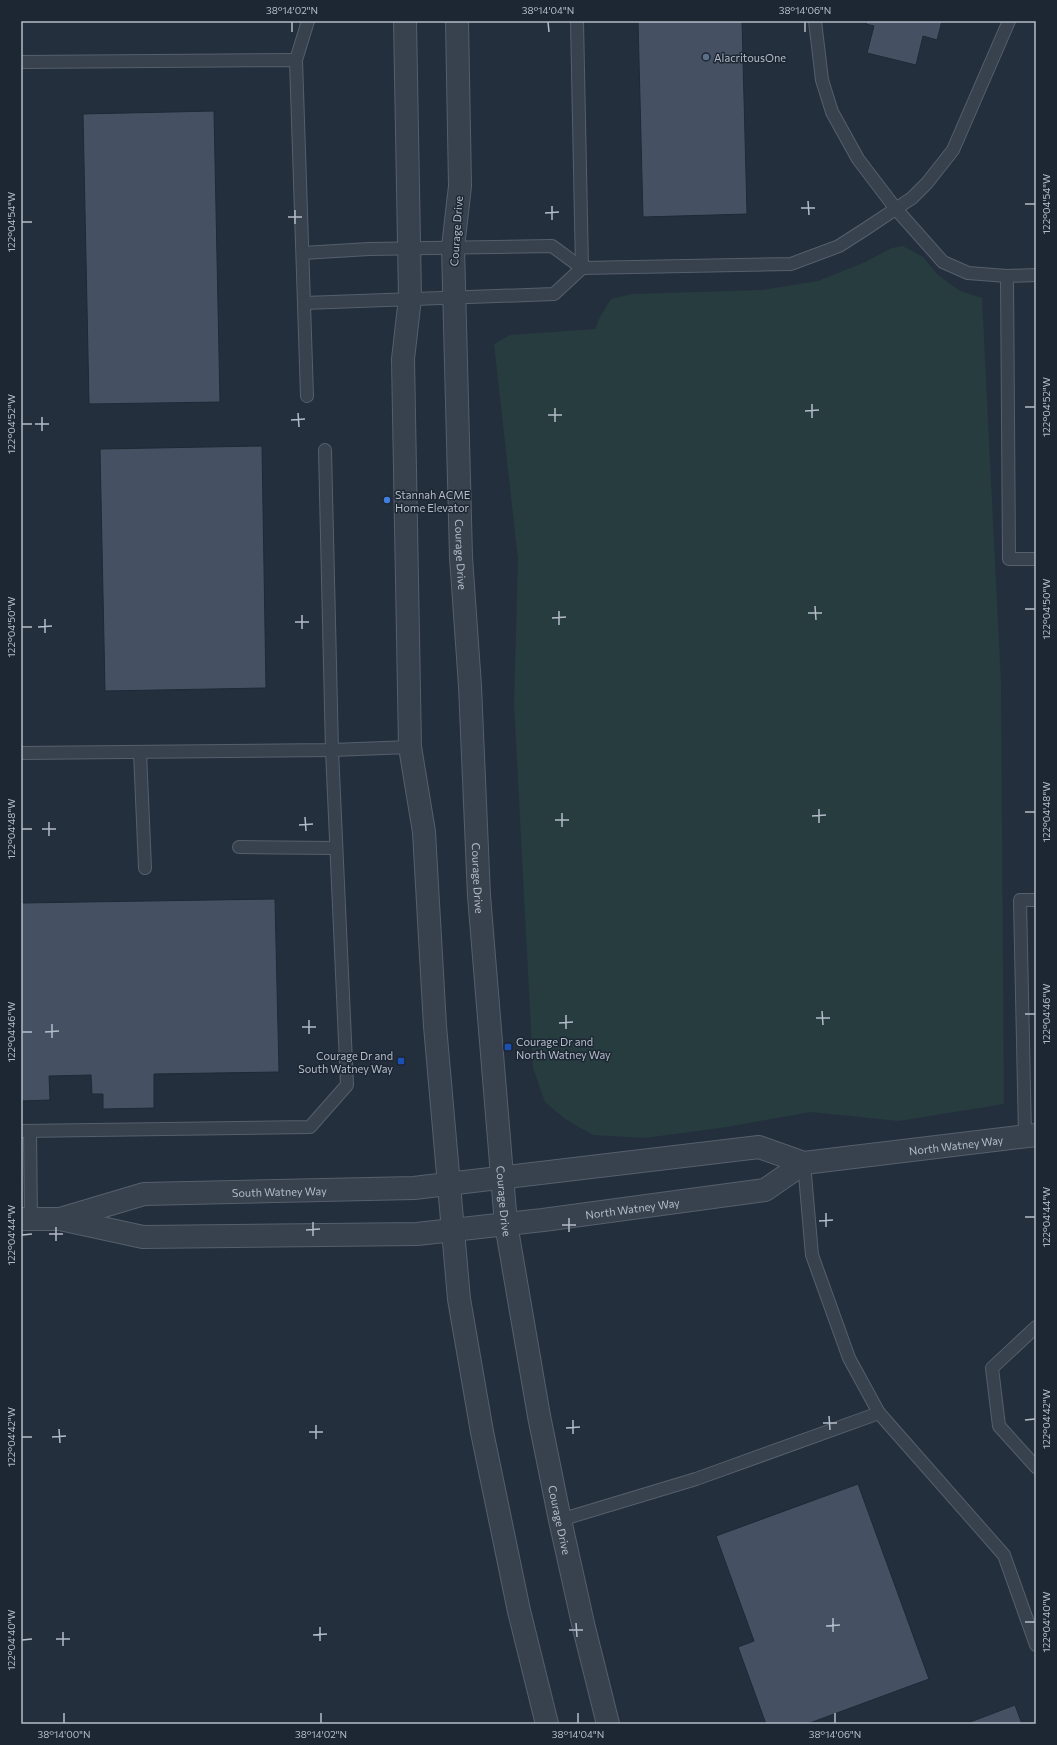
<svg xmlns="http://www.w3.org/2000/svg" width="1057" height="1745" font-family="Commissioner,sans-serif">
  <rect width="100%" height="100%" fill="#242f3e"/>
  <!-- green -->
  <path fill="#263c3f" d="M903,246l20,11 15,18 22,16 22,7 19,385 3,421 -105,17 -89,-9 -83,15 -82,11 -52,-3 -28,-16 -20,-17 -12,-34 -19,-364 4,-144 -24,-216 16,-9 85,-6 5,-12 11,-18 21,-5 130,-4 56,-9 45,-18 29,-15z"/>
  <!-- building -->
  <g fill="#455162" stroke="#1f2835">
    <path d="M638,21h104l5,193 -104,3z"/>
    <path d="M867,21h75l-5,19 -14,-4 -7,29 -49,-12 7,-27 -8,-2z"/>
    <path d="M214,111l6,291 -131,2 -6,-290z"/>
    <path d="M262,446l4,242 -161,3 -5,-242z"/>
    <path d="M275,899l4,173 -125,2v34l-51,1v-15h-11l-1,-19 -42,1 1,24 -29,1v-198z"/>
    <path d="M858,1484l71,195 -122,45h-41l-28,-77 16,-6 -38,-105z"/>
    <path d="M1015,1705l7,19h-57z"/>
  </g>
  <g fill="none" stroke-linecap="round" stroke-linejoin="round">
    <!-- service casing -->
    <g stroke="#565f6c" stroke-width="14">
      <g id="service">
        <path d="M577,21l5,247 209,-4 48,-18 28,-18 45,-30 15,-15 26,-33 56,-129"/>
        <path d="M815,21l7,59 10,32 26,47 38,50 47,53 25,11 39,3 29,-1"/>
        <path d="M296,60l12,-39"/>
        <path d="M21,62l275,-2 11,336"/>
        <path d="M303,253l66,-4 183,-3 30,22 -28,26 -250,9"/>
        <path d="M1007,276l2,283h27"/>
        <path d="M140,752l5,116"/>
        <path d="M21,753l311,-3 -7,-300"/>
        <path d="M239,847l97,1"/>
        <path d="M21,1131l289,-4 37,-42 -15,-335 78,-3"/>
        <path d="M30,1131l1,88"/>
        <path d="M1025,1136l-5,-236h16"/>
        <path d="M804,1163l8,92 37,103 30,55"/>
        <path d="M1036,1327l-44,41 7,58 37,41"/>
        <path d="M560,1520l136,-41 183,-66 125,142 32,90"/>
      </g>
    </g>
    <!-- minor casing -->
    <g stroke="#565f6c" stroke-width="24">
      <g id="minor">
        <path id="s1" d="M21,1219h39l83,18 274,-3 126,-14 222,-30 39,-27"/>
        <path id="s2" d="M60,1219l84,-25 270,-6 345,-41 45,16 232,-28"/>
      </g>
    </g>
    <!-- tertiary casing -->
    <g stroke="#565f6c" stroke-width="24">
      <g id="tertiary">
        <path d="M405,21l5,277 -7,61 7,388 14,85 11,194 24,273 23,133 37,179 28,113"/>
        <path id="s3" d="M457,21l3,165 -7,61 8,310 9,129 9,210 27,328 33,192 21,104 24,108 24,96"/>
      </g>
    </g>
    <!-- service -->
    <use href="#service" stroke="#38414e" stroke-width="12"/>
    <!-- minor -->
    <use href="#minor" stroke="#38414e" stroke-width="22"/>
    <!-- tertiary -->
    <use href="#tertiary" stroke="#38414e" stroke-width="22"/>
  </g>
  <!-- ticks -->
  <path fill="none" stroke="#b4bcc9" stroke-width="1.5" d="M292,22v10M548,22l1,10M805,22v10M808,201l1,14M1025,204h10M552,206v14M801,208h14M295,210v14M545,213l14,-1M288,217h14M22,222h10M812,404v14M1025,407h10M555,408v14M805,411l14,-1M298,413l1,14M548,415h14M42,417v14M291,420l14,-1M22,424h10M35,424h14M815,606l1,14M1025,609h10M559,611v14M808,613h14M302,615v14M552,618l14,-1M45,619v14M295,622h14M22,627h10M38,627l14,-1M819,809v14M1025,812h10M562,813v14M812,816l14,-1M305,817l1,14M555,820h14M49,822v14M299,825l14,-1M22,829h10M42,829h14M822,1011l1,14M1025,1014h10M566,1015v14M816,1018h14M309,1020v14M559,1023l14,-1M52,1024v14M302,1027h14M22,1032h10M45,1032l14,-1M826,1213v14M1025,1217h10M569,1218v14M819,1221l14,-1M313,1222v14M562,1225h14M56,1227v14M306,1230l14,-1M49,1234h14M22,1235l10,-1M829,1416l1,14M573,1420v14M1025,1420l10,-1M823,1423h14M316,1425v14M566,1428l14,-1M59,1429l1,14M309,1432h14M22,1437h10M52,1437l14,-1M833,1618v14M1025,1622h10M576,1623l1,14M826,1626l14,-1M320,1627v14M569,1630h14M63,1632v14M313,1635l14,-1M56,1639h14M22,1640l10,-1M64,1713v10M321,1713v10M578,1713v10M835,1713v10"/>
  <!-- markers -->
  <circle fill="#5c6f8a" stroke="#1d2633" stroke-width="1.5" cx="706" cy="57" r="4"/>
  <circle fill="#3f7fe0" stroke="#1d2633" stroke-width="1.5" cx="387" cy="500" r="4"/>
  <g fill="#1a4fb4" stroke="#1d2633" stroke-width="1.5">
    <rect x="504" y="1043" width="8" height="8" rx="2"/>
    <rect x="397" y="1057" width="8" height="8" rx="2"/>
  </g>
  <g text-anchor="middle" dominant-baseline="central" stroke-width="3" stroke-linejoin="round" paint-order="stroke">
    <!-- poi labels -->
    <g font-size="11" fill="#b4bcc9" stroke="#1d2633" text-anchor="start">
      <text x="714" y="57">AlacritousOne</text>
      <text x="395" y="494">Stannah ACME<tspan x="395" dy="13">Home Elevator</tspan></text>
      <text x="516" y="1041">Courage Dr and<tspan x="516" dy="13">North Watney Way</tspan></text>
      <text x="393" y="1055" text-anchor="end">Courage Dr and<tspan x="393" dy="13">South Watney Way</tspan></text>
    </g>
    <!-- street labels -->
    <g font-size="11" fill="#b4bcc9" stroke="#1d2633">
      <text transform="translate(456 231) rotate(-86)">Courage Drive</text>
      <text stroke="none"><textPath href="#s3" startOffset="534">Courage Drive</textPath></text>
      <text stroke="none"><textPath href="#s3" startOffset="858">Courage Drive</textPath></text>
      <text stroke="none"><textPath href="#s2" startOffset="906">North Watney Way</textPath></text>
      <text stroke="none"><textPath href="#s2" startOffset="223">South Watney Way</textPath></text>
      <text stroke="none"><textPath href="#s3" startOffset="1182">Courage Drive</textPath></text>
      <text stroke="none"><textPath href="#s1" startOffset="615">North Watney Way</textPath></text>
      <text stroke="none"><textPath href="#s3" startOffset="1506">Courage Drive</textPath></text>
    </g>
  </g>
  <!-- border -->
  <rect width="1057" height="1745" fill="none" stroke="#1d2633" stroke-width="44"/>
  <rect x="22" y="22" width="1013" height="1701" fill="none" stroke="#b4bcc9" stroke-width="1.5"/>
  <g font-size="10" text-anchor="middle" fill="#b4bcc9">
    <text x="292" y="14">38°14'02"N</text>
    <text x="548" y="14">38°14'04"N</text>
    <text x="805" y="14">38°14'06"N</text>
    <text transform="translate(1046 204) rotate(-90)" y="4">122°04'54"W</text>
    <text transform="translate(11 222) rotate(-90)" y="4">122°04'54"W</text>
    <text transform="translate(1046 407) rotate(-90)" y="4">122°04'52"W</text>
    <text transform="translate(11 424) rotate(-90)" y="4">122°04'52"W</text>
    <text transform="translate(1046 609) rotate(-90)" y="4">122°04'50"W</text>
    <text transform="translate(11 627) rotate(-90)" y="4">122°04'50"W</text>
    <text transform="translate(1046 812) rotate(-90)" y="4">122°04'48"W</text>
    <text transform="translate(11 829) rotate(-90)" y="4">122°04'48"W</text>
    <text transform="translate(1046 1014) rotate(-90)" y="4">122°04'46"W</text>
    <text transform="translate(11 1032) rotate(-90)" y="4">122°04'46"W</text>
    <text transform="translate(1046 1217) rotate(-90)" y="4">122°04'44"W</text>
    <text transform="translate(11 1235) rotate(-90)" y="4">122°04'44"W</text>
    <text transform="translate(1046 1419) rotate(-90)" y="4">122°04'42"W</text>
    <text transform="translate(11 1437) rotate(-90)" y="4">122°04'42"W</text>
    <text transform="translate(1046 1622) rotate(-90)" y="4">122°04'40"W</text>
    <text transform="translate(11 1640) rotate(-90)" y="4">122°04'40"W</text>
    <text x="64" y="1738">38°14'00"N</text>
    <text x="321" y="1738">38°14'02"N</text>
    <text x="578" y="1738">38°14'04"N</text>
    <text x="835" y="1738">38°14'06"N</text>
  </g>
</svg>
